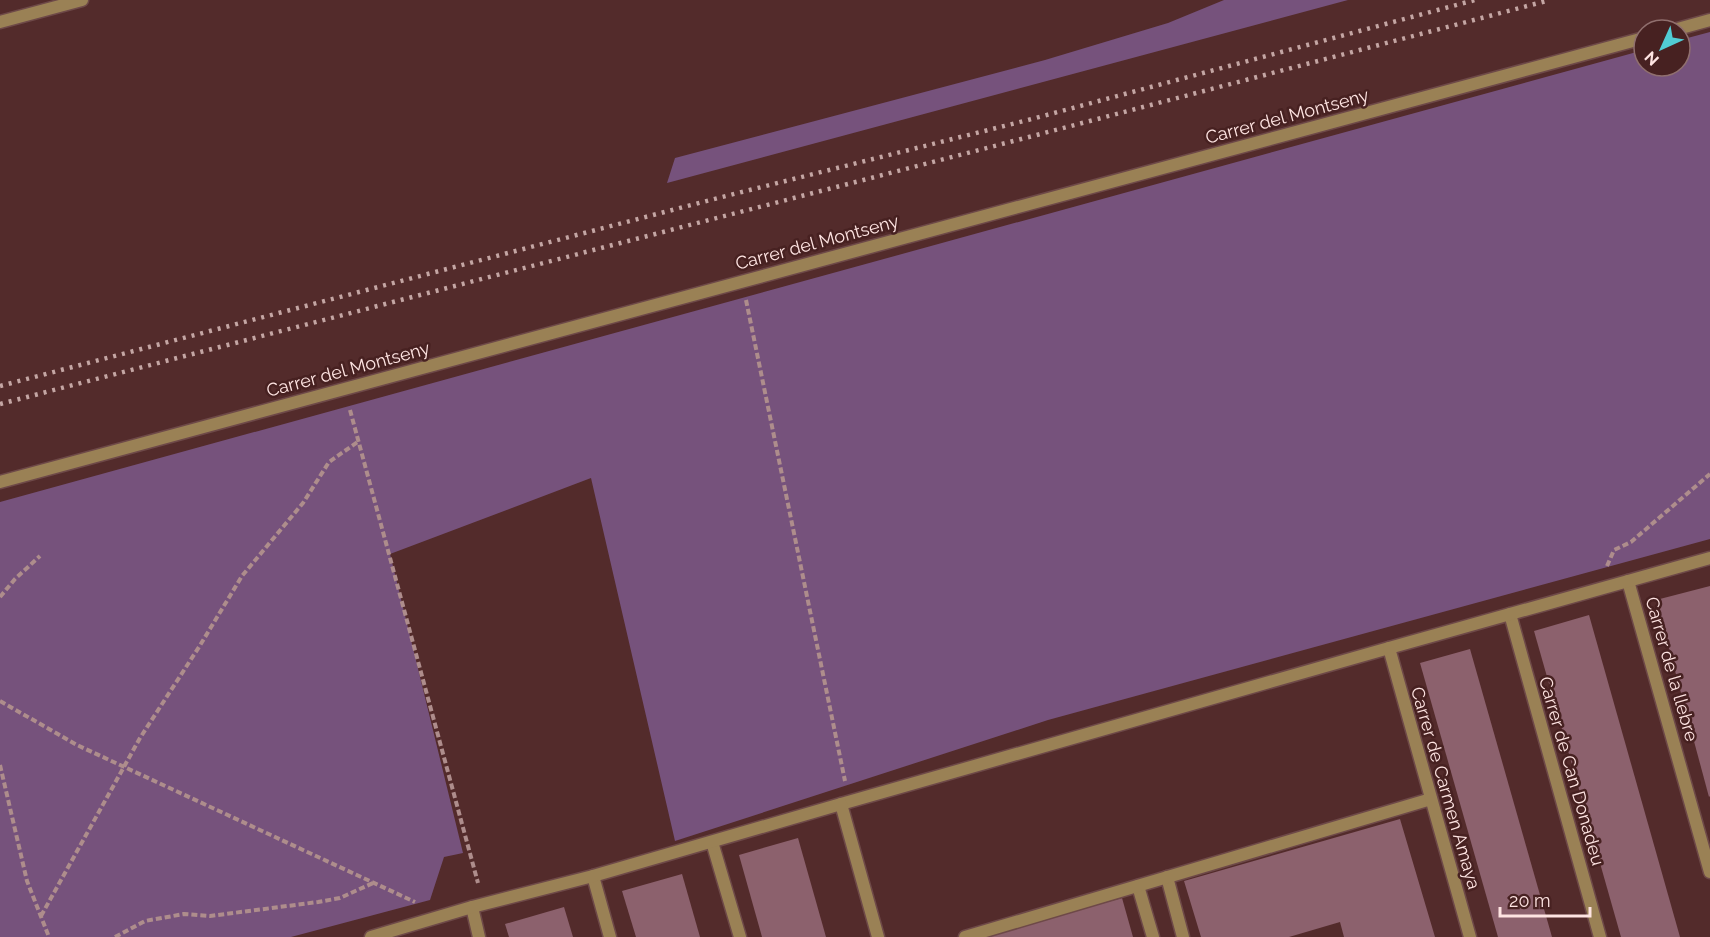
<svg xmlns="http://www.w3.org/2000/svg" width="1710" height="937" font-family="Raleway,sans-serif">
  <rect width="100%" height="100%" fill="#532b2b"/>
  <!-- green -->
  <g fill="#76527c">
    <path d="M1224,0h124l-681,183 8,-25 370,-98 123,-37z"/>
    <path d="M1710,32v507l-662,181 -373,121 -84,-363 -201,76 73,299 -19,4 -14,43 -139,37h-291v-435l1644,-452v16h36v-26z"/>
  </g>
  <!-- building -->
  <g fill="#8c616d">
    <path d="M1710,586v210l-1,1 -53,-197z"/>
    <path d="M1589,615l91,322h-59l-87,-306z"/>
    <path d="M1470,649l82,288h-54l-78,-274z"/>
    <path d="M1400,819l35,118h-91l-4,-15 -51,15h-88l-17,-56z"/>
    <path d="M798,838l28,99h-64l-23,-82z"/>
    <path d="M682,874l18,63h-64l-14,-46z"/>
    <path d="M1122,898l11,39h-150v-1z"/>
    <path d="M564,907l9,30h-64l-4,-13z"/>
  </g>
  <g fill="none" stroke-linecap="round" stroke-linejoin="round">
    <!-- service casing -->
    <g stroke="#6e4948" stroke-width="15">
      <path id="service" d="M0,22l82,-22"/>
    </g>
    <!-- pedestrian casing -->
    <g stroke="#6e4948" stroke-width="15">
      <g id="pedestrian">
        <path d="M1628,581l82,291"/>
        <path d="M1510,614l90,323"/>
        <path d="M841,804l548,-156"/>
        <path d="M712,842l28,95"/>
        <path d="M593,876l17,61"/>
        <path d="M1167,877l16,60"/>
        <path d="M1138,886l15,51"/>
        <path d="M965,937l466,-138"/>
      </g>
    </g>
    <!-- minor casing -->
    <g stroke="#6e4948" stroke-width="15">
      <g id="minor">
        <path d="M1674,30l36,-10"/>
        <path d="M0,482l1644,-444"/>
        <path d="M472,907l7,30"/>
        <path d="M371,937l101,-30 121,-31 248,-72 37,133"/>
        <path d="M1470,937l-81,-289 321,-90"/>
      </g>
    </g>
    <!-- path -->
    <g stroke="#ae8d8c" stroke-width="4" stroke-dasharray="6 3" stroke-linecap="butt">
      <path d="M746,300l99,481"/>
      <path d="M350,410l128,473"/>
      <path d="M1607,566l7,-16 17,-8 79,-68"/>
      <path d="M0,597l15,-18 25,-23"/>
      <path d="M0,701l77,44 338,157"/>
      <path d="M0,765l27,116 22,56"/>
      <path d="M41,916l99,-178 59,-91 43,-71 61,-73 26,-41 30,-21"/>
      <path d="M115,937l30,-16 39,-7 26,2 108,-14 22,-4 33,-15"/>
    </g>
    <!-- service -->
    <use href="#service" stroke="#9a8155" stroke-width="12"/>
    <!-- pedestrian -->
    <use href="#pedestrian" stroke="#9a8155" stroke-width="12"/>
    <!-- minor -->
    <use href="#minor" stroke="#9a8155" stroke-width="12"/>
    <!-- rail -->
    <g stroke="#c4a6a4" stroke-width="4.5" stroke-dasharray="3 6" stroke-linecap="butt">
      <path d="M0,386l718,-188 310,-78 447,-120"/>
      <path d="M0,404l1029,-267 521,-137"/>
    </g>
  </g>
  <g text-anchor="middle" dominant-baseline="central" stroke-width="5" stroke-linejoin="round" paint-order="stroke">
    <!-- street labels -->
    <g font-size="18" fill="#fee4e2" stroke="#472121">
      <text transform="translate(1287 116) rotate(-15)">Carrer del Montseny</text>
      <text transform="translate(817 242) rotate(-15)">Carrer del Montseny</text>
      <text transform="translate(348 369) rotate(-15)">Carrer del Montseny</text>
      <text transform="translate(1672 669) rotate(74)">Carrer de la llebre</text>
      <text transform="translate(1572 771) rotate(74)">Carrer de Can Donadeu</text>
      <text transform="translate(1446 788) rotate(74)">Carrer de Carmen Amaya</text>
    </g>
  </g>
  <!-- north arrow -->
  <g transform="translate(1662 48) rotate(225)"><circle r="28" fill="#472121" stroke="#906f6e" stroke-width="1.5"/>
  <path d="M0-4.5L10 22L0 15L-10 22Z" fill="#51ccd4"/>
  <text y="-9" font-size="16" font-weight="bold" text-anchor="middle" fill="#fee4e2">N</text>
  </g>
  <!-- scale -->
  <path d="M1500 907v9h90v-9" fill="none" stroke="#fee4e2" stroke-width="3"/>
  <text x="1509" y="907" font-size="18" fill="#fee4e2" stroke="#472121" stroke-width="4.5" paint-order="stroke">20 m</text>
</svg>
